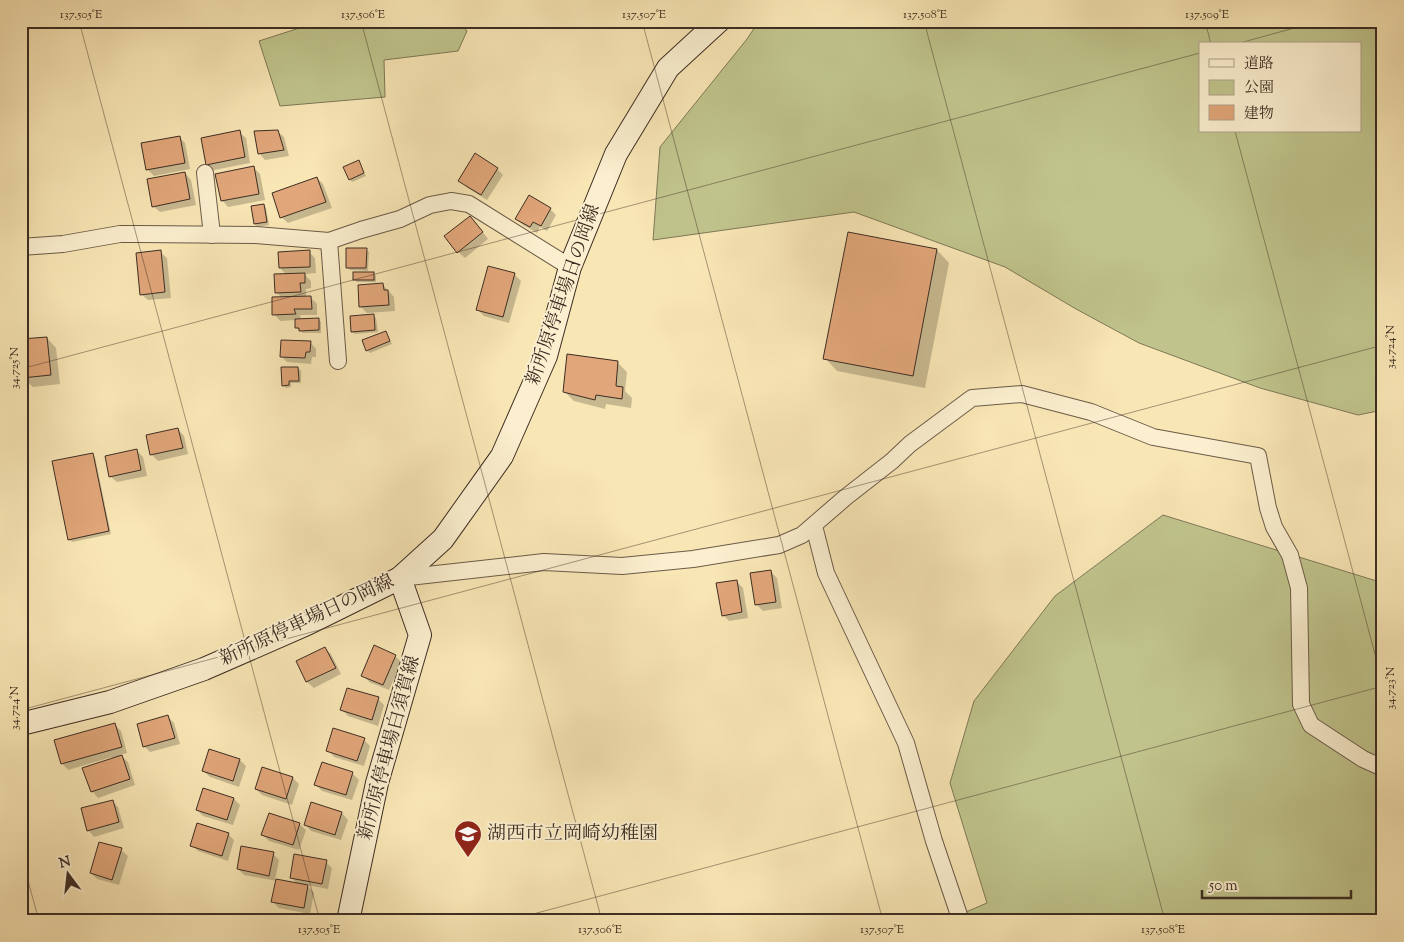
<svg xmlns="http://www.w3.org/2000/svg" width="1404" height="942" font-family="'Sorts Mill Goudy','Noto Serif JP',serif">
  <rect width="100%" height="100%" fill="#f9e6b5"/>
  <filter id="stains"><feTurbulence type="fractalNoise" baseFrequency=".004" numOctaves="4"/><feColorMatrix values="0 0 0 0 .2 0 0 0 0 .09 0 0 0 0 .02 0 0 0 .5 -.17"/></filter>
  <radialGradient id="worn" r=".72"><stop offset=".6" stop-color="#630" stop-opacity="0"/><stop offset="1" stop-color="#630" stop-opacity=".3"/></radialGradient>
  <!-- green -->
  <g fill="#c0c48c" stroke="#7e7858" fill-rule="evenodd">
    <path d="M321,21h137l9,10 -9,20 -74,9 1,37 -105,9 -21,-65z"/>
    <path d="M759,21h624v389l-25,5 -98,-27 -121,-45 -63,-34 -71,-42 -151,-55 -201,28 7,-93 87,-108zM1200,44h160v87h-160z"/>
    <path d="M1163,515l220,68v338h-438l42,-18 -37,-120 24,-82 81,-105z"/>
  </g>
  <!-- shadow -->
  <g fill="#0003">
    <path d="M277,131l7,6 5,19 -24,4 -6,-7z"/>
    <path d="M239,132l7,6 4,25 -36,7 -7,-6z"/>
    <path d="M179,137l6,6 5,26 -36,7 -6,-6z"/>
    <path d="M358,162l8,14 -14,6 -2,-3z"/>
    <path d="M254,168l6,6 5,26 -37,7 -6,-7z"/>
    <path d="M497,169l6,6 -16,25 -21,-13 -6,-7z"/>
    <path d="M185,173l6,7 5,25 -36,7 -7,-6z"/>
    <path d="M317,178l6,6 9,24 -44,15 -7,-6z"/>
    <path d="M263,205l3,3 3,17 -11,2 -3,-3z"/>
    <path d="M550,209l6,6 -9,16 -7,-4 -3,6 -14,-8 -6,-6z"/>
    <path d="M476,223l12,16 -23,19 -7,-6z"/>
    <path d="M366,250l3,2 -1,19 -18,-1 -3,-3z"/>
    <path d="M937,250l12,13 -24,125 -88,-17 -12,-13z"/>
    <path d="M160,252l7,6 4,40 -23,2 -7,-6z"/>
    <path d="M309,252l6,6 1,15 -12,1 7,7v7l-5,1v9h5l6,6v11h-17l1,5 17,-1 3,3v11h-18l-7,-6v-7l-16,1 -6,-7 8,-16 -6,-6 11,-17 -7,-7z"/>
    <path d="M373,273l3,3v6h-19l-3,-3z"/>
    <path d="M514,274l7,7 -12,42 -25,-7 -7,-7z"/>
    <path d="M383,285l11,12 1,14 -28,2 -6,-6z"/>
    <path d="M374,316l2,2 2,14 -23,2 -3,-2z"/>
    <path d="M386,332l6,12 -22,9 -3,-3z"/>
    <path d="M47,338l9,10 4,36 -27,3 -8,-7h-4v-39z"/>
    <path d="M310,342l6,7v8h-4l-1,7 -24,-2 -6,-6z"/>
    <path d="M617,362l10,10 -2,19 7,7 -1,10 -25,-4 -1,5 -31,-8 -9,-9z"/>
    <path d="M298,368l3,3v12h-10v4l-5,1 -3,-3z"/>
    <path d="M178,429l6,7 4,18 -30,7 -6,-6z"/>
    <path d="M137,451l6,6 4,19 -30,6 -7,-6z"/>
    <path d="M92,454l3,3 16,77 -39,8 -3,-3z"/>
    <path d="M770,571l7,7 5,30 -19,3 -6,-6 -5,-31z"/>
    <path d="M736,581l7,7 5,30 -19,3 -6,-6z"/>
    <path d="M325,648l6,6 10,20 -27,14 -7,-6 -9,-20z"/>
    <path d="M395,656l7,6 -13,28 -20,-8 -6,-7z"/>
    <path d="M378,699l6,6 -6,21 -30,-10 -6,-6z"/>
    <path d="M168,717l6,6 6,21 -30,8 -6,-6z"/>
    <path d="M115,725l6,6 6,22 -7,2 8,7 7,23 -37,13 -6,-7 21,-32 -1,-2 -44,13 -6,-7z"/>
    <path d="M364,740l6,6 -6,20 -30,-9 -6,-7z"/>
    <path d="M210,751l30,9 6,6 -7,21 -29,-10 -7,-6z"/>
    <path d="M263,769l30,9 6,6 -7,21 -30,-10 -6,-6z"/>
    <path d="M352,773l7,7 -7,20 -30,-9 -6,-6z"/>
    <path d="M234,799l6,6 -7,20 -30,-9 -6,-6z"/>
    <path d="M112,801l6,6 6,21 -30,9 -6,-7z"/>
    <path d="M312,804l30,9 6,7 -7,20 -30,-9 -6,-7z"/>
    <path d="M299,824l7,6 -7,20 -30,-9 -6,-6z"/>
    <path d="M228,834l6,6 -6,21 -30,-10 -6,-6z"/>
    <path d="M121,850l7,6 -9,29 -22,-6 -6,-6z"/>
    <path d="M273,854l6,6 -4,20 23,5 -7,-8 35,-15 6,6 -4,21 -21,-4 7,8 -4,21 -31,-6 -6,-6 4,-21 -33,-6 -6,-6z"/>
  </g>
  <!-- building -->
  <g fill="#e1a679" stroke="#3c2d23">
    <path d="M240,130l5,27 -39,8 -5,-27z"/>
    <path d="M278,130l6,20 -26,4 -4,-23z"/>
    <path d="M180,136l5,27 -39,7 -5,-27z"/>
    <path d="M475,153l23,15 -17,27 -23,-14z"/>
    <path d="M359,160l5,13 -15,7 -6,-13z"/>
    <path d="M254,166l5,28 -38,7 -6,-27z"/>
    <path d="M185,172l5,27 -38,8 -5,-28z"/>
    <path d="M317,177l9,25 -46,16 -8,-25z"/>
    <path d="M529,195l22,13 -10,18 -8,-4 -3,5 -15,-8z"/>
    <path d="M264,204l3,18 -13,2 -3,-18z"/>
    <path d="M470,216l13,16 -26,21 -13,-17z"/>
    <path d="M848,232l89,17 -24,127 -90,-17z"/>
    <path d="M346,248h21l-1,20h-20z"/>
    <path d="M161,250l4,42 -25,3 -4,-42z"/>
    <path d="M310,250v17l-31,1 -1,-16z"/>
    <path d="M488,266l27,7 -12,44 -27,-7z"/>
    <rect x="353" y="272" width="21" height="8"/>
    <path d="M305,273v10h-5l1,9 -26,1 -1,-19z"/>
    <path d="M383,283l1,7h4l1,15 -30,2 -1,-22z"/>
    <path d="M311,296l1,13h-18l2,5 -24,1v-18z"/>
    <path d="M374,314l1,16 -24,2 -1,-16z"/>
    <path d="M319,318v12l-20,1v-3h-4v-9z"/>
    <path d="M386,331l4,10 -24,10 -4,-11z"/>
    <path d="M47,337l4,38 -29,3 -1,-39z"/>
    <path d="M281,340l30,1 -1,11h-4l-1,6 -25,-1z"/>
    <path d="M567,354l51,7 -2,25 7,1 -1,12 -26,-4 -1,5 -32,-8z"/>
    <path d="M281,367h17l1,14h-10v4l-7,1z"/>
    <path d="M178,428l5,20 -33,7 -4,-20z"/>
    <path d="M137,449l4,21 -32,7 -4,-21z"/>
    <path d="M93,453l16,78 -41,9 -16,-79z"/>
    <path d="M771,570l5,32 -21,3 -5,-32z"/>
    <path d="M737,580l5,32 -20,4 -6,-33z"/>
    <path d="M374,645l22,10 -13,30 -22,-9z"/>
    <path d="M325,647l11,21 -30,14 -10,-21z"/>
    <path d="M347,688l32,9 -7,23 -32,-10z"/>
    <path d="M168,715l7,23 -32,9 -6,-23z"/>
    <path d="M115,723l7,24 -61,17 -7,-24z"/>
    <path d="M333,728l32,10 -8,23 -31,-10z"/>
    <path d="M209,749l31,10 -7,22 -31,-10z"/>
    <path d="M122,755l8,24 -39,13 -9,-24z"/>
    <path d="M322,762l31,10 -7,23 -32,-10z"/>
    <path d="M262,767l31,10 -7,22 -31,-10z"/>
    <path d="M203,788l31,10 -7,22 -31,-10z"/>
    <path d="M113,800l6,22 -32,9 -6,-23z"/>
    <path d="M311,802l31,10 -7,23 -31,-10z"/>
    <path d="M269,813l31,10 -7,22 -32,-10z"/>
    <path d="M197,823l32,10 -7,23 -32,-10z"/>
    <path d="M99,842l23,6 -10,32 -22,-7z"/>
    <path d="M241,846l33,6 -5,24 -32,-7z"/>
    <path d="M294,854l33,6 -5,24 -32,-6z"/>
    <path d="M276,879l32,6 -4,23 -33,-6z"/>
  </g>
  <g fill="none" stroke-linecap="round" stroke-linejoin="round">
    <!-- street casing -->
    <g stroke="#6b5b48" stroke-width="18">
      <g id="street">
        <path d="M205,173l7,62"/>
        <path d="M329,241l9,120"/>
        <path d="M21,247l42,-3 57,-10h18l118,1 73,6 32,-11 39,-11 30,-14 21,-4 18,3 101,63"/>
        <path d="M814,526l12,47 80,170 28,98 27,80"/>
        <path d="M400,578l144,-16 78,4 71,-7 86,-14 23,-10 44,-38 46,-36 18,-17 62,-46 50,-4 69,18 62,25 105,19 10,52 6,19 16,28 9,33 2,116 10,21 52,34 20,9"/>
      </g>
    </g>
    <!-- secondary casing -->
    <g stroke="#3c2d23" stroke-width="24">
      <g id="secondary">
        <path d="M21,724l89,-22 94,-33 103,-45 93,-46 43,-39 59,-83 44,-100 24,-89 46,-113 52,-86 51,-47"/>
        <path d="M348,921l29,-138 43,-148 -20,-57"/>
      </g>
    </g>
    <!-- street -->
    <use href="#street" stroke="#fbefcf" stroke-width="16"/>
    <!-- secondary -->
    <use href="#secondary" stroke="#fbefcf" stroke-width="22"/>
  </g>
  <!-- ticks -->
  <path fill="none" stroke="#3c2d23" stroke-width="1" stroke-opacity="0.45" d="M79,21l241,900M361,21l241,900M642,21l241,900M924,21l241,900M1205,21l6,23M21,28l26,-7M1236,44l84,-23M1235,131l148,553M21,369l1179,-316M21,710l1362,-365M21,855l18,66M507,921l876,-235"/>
  <!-- icons -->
  <defs>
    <g id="school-pin" transform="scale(1.4375)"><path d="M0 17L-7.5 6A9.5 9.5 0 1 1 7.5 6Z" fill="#8f2418" stroke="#fbefcf"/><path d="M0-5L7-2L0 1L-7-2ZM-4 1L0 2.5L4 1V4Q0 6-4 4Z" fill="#fff"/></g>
  </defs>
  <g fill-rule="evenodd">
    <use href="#school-pin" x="468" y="834"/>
  </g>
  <g text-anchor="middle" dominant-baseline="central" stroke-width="4" stroke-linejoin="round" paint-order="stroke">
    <!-- street labels -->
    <g font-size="19" fill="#3c2d23" stroke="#fbefcf">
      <text transform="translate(564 295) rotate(-71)">新所原停車場日の岡線</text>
      <text transform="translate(307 621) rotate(-25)">新所原停車場日の岡線</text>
      <text transform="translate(390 748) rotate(-75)">新所原停車場白須賀線</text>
    </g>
    <!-- poi labels -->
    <g font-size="19" fill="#3c2d23" stroke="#fbefcf" text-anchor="start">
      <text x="487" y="834">湖西市立岡崎幼稚園</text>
    </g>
  </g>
  <!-- margin -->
  <rect width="1404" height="942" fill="none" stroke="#f9e6b5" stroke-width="55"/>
  <!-- legend -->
  <rect x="1199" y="42" width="162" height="90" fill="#fbefcf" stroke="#afa18a"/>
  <rect x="1209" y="59" width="25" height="8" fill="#fbefcf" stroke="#afa18a"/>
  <text x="1244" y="68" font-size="15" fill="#3c2d23">道路</text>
  <rect x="1209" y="80" width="25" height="15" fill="#c0c48c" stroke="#afa18a"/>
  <text x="1244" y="92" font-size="15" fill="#3c2d23">公園</text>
  <rect x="1209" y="105" width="25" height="15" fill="#e1a679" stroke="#afa18a"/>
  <text x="1244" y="118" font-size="15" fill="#3c2d23">建物</text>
  <!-- north arrow -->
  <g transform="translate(68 874) rotate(345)" stroke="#fbefcf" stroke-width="4" paint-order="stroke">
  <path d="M0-4L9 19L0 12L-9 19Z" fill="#3c2d23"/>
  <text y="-8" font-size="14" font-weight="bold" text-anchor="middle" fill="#3c2d23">N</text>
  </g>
  <!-- scale -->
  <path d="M1202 890v8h149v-8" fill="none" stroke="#3c2d23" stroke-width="2.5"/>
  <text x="1209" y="890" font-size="15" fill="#3c2d23" stroke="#fbefcf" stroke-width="4" paint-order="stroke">50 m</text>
  <rect x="28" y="28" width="1348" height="886" fill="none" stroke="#3c2d23" stroke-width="2"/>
  <g font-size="12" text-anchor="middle" fill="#3c2d23">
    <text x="81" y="18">137.505°E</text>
    <text x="363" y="18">137.506°E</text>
    <text x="644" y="18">137.507°E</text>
    <text x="925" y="18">137.508°E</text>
    <text x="1207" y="18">137.509°E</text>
    <text transform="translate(1390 347) rotate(-90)" y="4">34.724°N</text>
    <text transform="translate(14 368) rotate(-90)" y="4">34.725°N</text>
    <text transform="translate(1390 688) rotate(-90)" y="4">34.723°N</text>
    <text transform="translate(14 708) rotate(-90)" y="4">34.724°N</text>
    <text x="319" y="933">137.505°E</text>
    <text x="600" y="933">137.506°E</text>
    <text x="882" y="933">137.507°E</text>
    <text x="1163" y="933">137.508°E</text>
  </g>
  <rect width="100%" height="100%" filter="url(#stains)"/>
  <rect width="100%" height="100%" fill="url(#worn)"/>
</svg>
